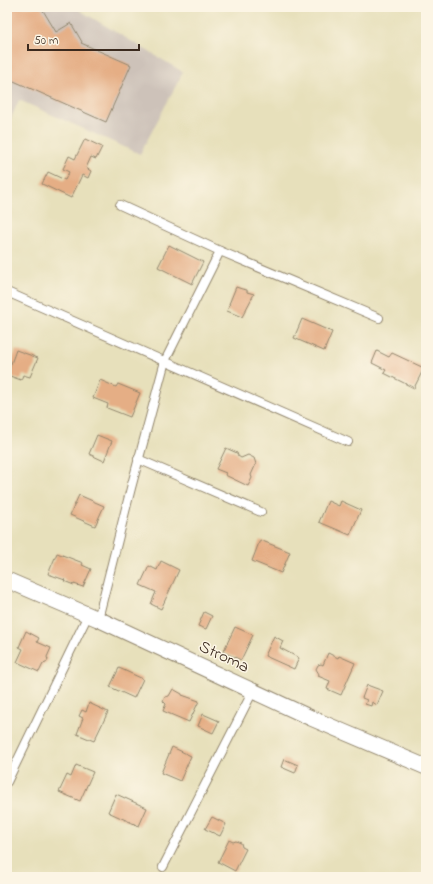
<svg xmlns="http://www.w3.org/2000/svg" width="433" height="884" font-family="'Indie Flower',sans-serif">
  <rect width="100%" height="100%" fill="#fcf5e5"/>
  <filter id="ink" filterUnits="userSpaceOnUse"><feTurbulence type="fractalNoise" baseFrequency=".025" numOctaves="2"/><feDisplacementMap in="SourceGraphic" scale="8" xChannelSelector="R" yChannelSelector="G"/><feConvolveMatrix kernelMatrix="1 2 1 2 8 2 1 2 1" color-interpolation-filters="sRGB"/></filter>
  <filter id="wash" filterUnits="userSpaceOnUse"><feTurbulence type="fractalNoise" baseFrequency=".012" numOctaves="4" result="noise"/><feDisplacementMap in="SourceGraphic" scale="16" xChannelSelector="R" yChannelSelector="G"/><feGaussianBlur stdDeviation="0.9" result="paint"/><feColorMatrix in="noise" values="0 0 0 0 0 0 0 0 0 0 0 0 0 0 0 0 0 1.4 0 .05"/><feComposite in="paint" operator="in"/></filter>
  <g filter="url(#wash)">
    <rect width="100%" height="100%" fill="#e7e0bb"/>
    <!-- industrial -->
    <path fill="#cdc2b9" d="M7,7h67l109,65 -43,82 -121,-54 -12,27z"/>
    <g id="blocks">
      <!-- building -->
      <g fill="#e5ae85">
        <path d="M7,7h34l15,25 15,-9 11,19 -1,1 50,22 -25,57 -99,-44z"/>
        <path d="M85,139l17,8 -6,12 -5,-2 -5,11 5,3 -3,7 -6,-3 -11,23 -29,-14 6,-12 17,8 4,-8 -6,-3 6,-13 6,3z"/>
        <path d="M169,245l34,17 -11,22 -34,-17z"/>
        <path d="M236,287l6,2 5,1v2l7,2 -12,23 -15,-6 3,-7h-1z"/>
        <path d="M302,319l30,13 -8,19 -30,-13z"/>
        <path d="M16,350l22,8 -8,19 -7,-2 -2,5 -14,-5z"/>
        <path d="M377,351l12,6 3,-4 32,15 -10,20 -30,-15 2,-3 -14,-7z"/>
        <path d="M100,380l16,7 2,-3 22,9 -10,24 -23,-9 1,-4 -15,-6z"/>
        <path d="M97,435l15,6 -8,20 -15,-7z"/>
        <path d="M226,448l11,5 1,3 3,2 7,-3 6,3 2,6 -5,11 1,3 -4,8 -23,-11 1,-2 -10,-4z"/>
        <path d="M79,495l25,11 -9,20 -25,-11z"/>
        <path d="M328,501l11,5 2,-5 20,9 -11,25 -31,-13z"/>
        <path d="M260,540l30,12 -9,21 -29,-12z"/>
        <path d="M57,553l26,10 -1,2 9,4 -8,18 -9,-3v1l-10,-4 1,-1 -17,-6z"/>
        <path d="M161,561l18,9 -18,39 -10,-5 5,-12 -16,-7 9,-19 8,4z"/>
        <path d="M204,612l8,4 -6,13 -8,-3z"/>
        <path d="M235,627l18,8 -12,25 -18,-8z"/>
        <path d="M26,631l13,7 -2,4 14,6 -4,9 1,3 -2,3 -3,1 -4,8 -22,-10 6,-13 -4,-2z"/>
        <path d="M274,636l9,5 -3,7 19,10 -5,11 -29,-13z"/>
        <path d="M328,653l10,5 1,-2 16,7 -14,32 -14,-6 3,-8 -12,-5 1,-2 -3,-5 2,-4 3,-1 2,1z"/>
        <path d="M119,668l24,11 -9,19 -24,-11z"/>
        <path d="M367,685l16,6 -6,14 -5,-3 -1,4 -6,-2 2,-4 -5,-2z"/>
        <path d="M173,689l9,5v1l17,6 -10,21 -26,-11 3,-7 -3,-3 2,-4 4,-1z"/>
        <path d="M89,703l19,9 -14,29 -17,-7 6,-16 -4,-2 3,-6 4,2z"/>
        <path d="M203,714l16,7 -6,12 -15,-7z"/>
        <path d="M172,747l19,9 -11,25 -19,-8z"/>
        <path d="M284,759l14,6 -3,8 -14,-6z"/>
        <path d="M76,765l17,7 -13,29 -21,-9 8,-17 4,2z"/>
        <path d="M116,794l31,14 -8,18 -31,-14z"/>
        <path d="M212,817l14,7 -6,12 -15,-7z"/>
        <path d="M229,840l4,2 3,-1 5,2 1,4 4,2 -11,22 -17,-9z"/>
      </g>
    </g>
  </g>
  <g filter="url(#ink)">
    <use href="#blocks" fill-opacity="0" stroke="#91856c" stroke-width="1"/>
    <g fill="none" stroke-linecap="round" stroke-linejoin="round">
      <!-- lane casing -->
      <g stroke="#91856c" stroke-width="10">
        <g id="lane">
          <path d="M220,251l159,67"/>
          <path d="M7,292l341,150"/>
          <path d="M138,459l123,53"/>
          <path d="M98,619l33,-131 34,-127 55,-110 -100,-46"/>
          <path d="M7,782l81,-167"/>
          <path d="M163,867l90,-176"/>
        </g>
      </g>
      <!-- street casing -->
      <g stroke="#91856c" stroke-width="17">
        <path id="street" d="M7,580l91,39 213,99 115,49"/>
      </g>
      <!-- lane -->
      <use href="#lane" stroke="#fff" stroke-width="8"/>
      <!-- street -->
      <use href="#street" stroke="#fff" stroke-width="15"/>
    </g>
  </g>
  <g text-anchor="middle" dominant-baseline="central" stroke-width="3" stroke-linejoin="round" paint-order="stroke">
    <!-- street labels -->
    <g font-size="17" fill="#3b2a1e" stroke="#fcf5e5">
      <text transform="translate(224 657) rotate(25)">Stroma</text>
    </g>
  </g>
  <!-- margin -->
  <rect width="433" height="884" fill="none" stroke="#fcf5e5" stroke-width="24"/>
  <!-- scale -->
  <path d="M28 44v6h111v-6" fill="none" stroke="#3b2a1e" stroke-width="2"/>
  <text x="34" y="44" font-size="12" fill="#3b2a1e" stroke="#fcf5e5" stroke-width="3" paint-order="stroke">50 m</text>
</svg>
